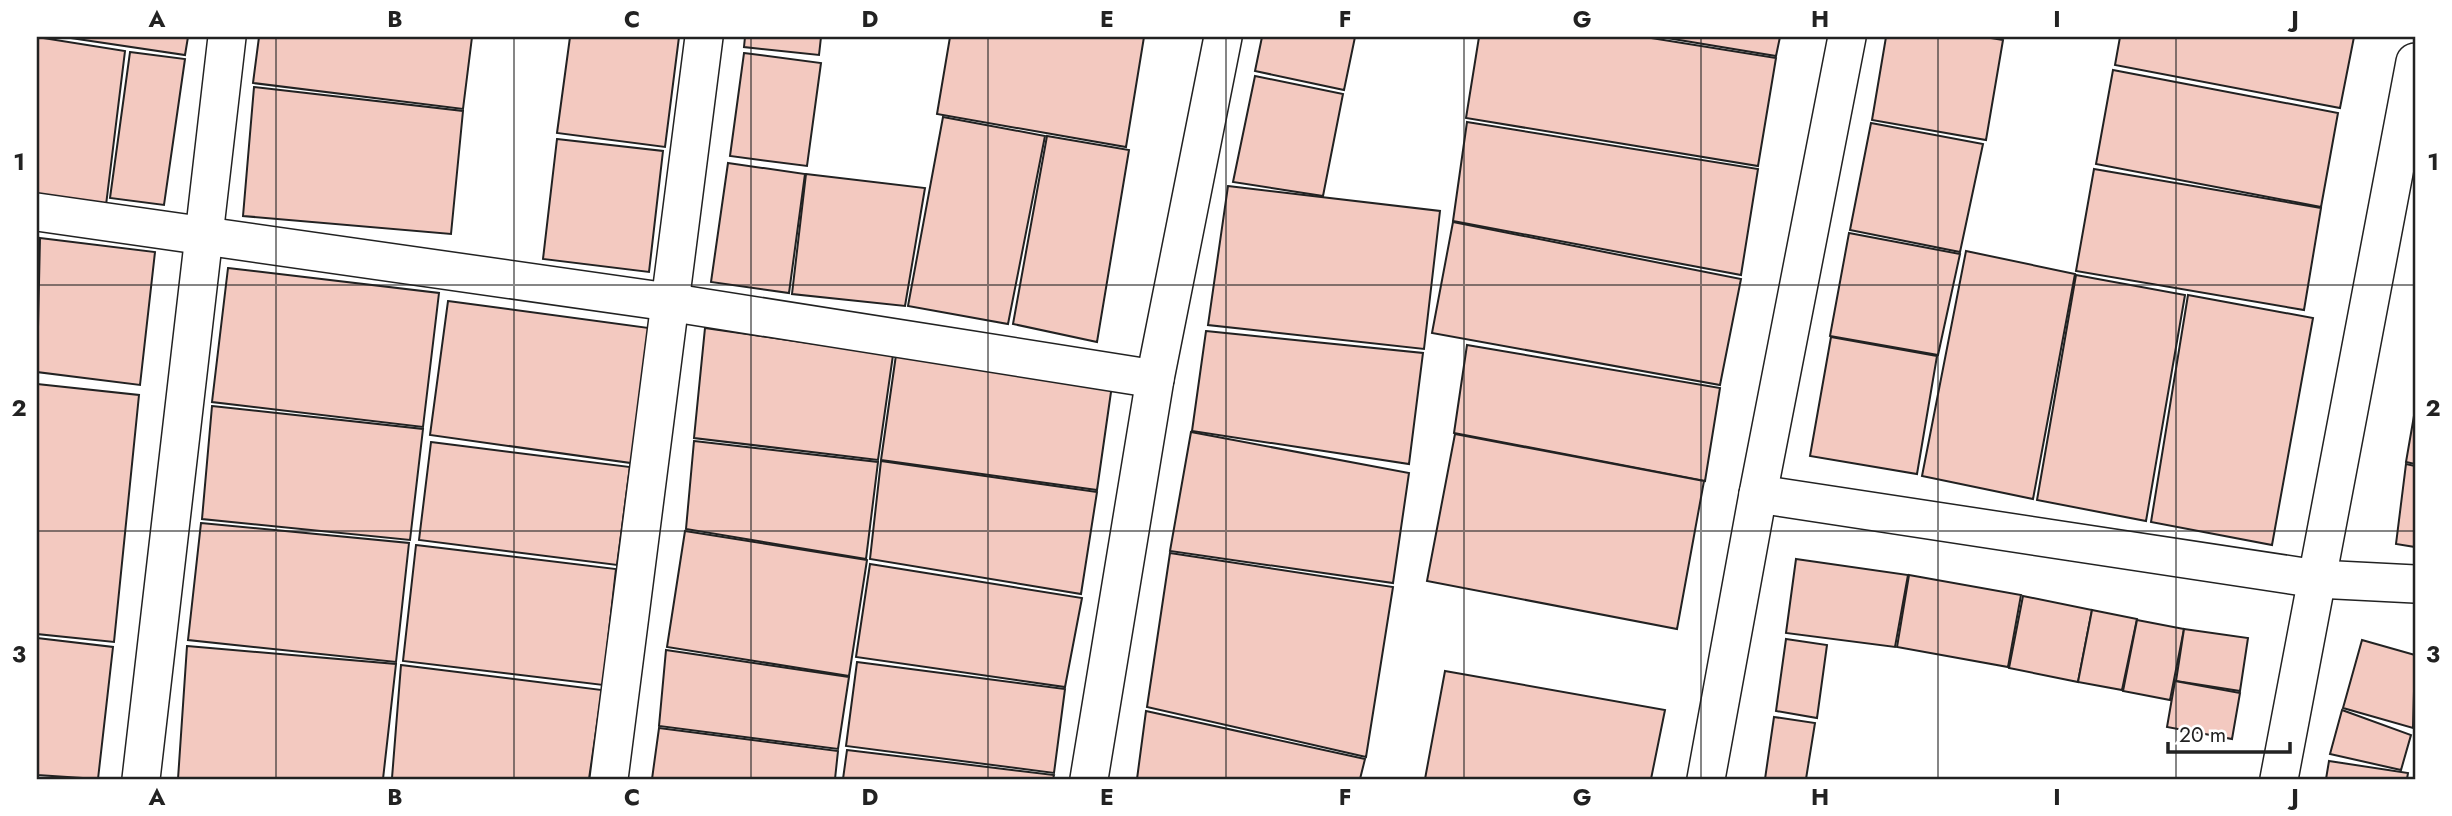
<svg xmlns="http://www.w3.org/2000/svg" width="2452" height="816" font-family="Jost,sans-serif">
  <rect width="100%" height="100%" fill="#fff"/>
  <!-- building -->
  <g fill="#f3c9c0" stroke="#222" stroke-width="2">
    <path d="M37,37l88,14 -19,154 -69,-11z"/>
    <path d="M64,37h124l-3,18z"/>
    <path d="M259,37h213l-9,72 -210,-26z"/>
    <path d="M570,37h109l-14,110 -108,-14z"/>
    <path d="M745,37h76l-2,18 -75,-8z"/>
    <path d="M950,37h194l-18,110 -189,-33z"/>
    <path d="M1262,37h93l-11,53 -89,-19z"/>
    <path d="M1479,37h166l131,21 -18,108 -292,-48z"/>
    <path d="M1661,37h119l-4,19z"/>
    <path d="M1886,37h99l18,3 -17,100 -114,-20z"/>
    <path d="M2120,37h234l-14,71 -225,-43z"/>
    <path d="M130,52l55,7 -21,146 -54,-7z"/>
    <path d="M744,53l77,10 -14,103 -77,-10z"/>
    <path d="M2113,70l225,43 -17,94 -225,-43z"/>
    <path d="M1255,76l88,18 -20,102 -90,-14z"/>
    <path d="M254,87l209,24 -12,123 -208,-18z"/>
    <path d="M943,117l102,19 -37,188 -100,-18z"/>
    <path d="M1467,122l291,47 -17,106 -288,-54z"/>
    <path d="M1871,123l112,21 -23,108 -110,-22z"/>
    <path d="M1047,136l82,14 -32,192 -84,-18z"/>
    <path d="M557,139l106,12 -14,121 -106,-13z"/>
    <path d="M728,163l77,11 -16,119 -78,-11z"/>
    <path d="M2094,169l227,39 -17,102 -228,-39z"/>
    <path d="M806,174l119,14 -20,118 -113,-12z"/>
    <path d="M1228,186l212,25 -16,138 -216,-24z"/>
    <path d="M1453,222l288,57 -21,106 -288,-52z"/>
    <path d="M1849,233l111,21 -22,101 -108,-19z"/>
    <path d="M40,238l115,14 -15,133 -103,-13z"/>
    <path d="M1966,251l109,23 -42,225 -111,-23z"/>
    <path d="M228,268l211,25 -16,134 -211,-25z"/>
    <path d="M2076,275l109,20 -39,226 -109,-21z"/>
    <path d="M2188,295l125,23 -41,227 -121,-23z"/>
    <path d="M448,301l201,27 -18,135 -201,-28z"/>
    <path d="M705,328l188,27 -15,105 -184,-22z"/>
    <path d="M1206,331l217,22 -14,111 -217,-33z"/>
    <path d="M1831,337l106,19 -20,118 -107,-18z"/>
    <path d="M1467,345l253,43 -15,93 -251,-48z"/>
    <path d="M896,355l216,30 -15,105 -216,-30z"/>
    <path d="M37,384l102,11 -25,247 -77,-8z"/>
    <path d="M212,406l211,23 -13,111 -208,-21z"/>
    <path d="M2415,410v54l-9,-2z"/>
    <path d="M1191,432l218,41 -16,110 -223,-32z"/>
    <path d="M1455,434l249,47 -27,148 -250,-48z"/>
    <path d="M694,441l184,21 -12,97 -180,-30z"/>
    <path d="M431,442l199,25 -13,98 -198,-25z"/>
    <path d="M881,461l216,31 -16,102 -211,-35z"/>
    <path d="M2406,464l9,2v81l-19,-3z"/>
    <path d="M201,523l208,20 -13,119 -208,-22z"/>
    <path d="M685,531l182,29 -18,116 -182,-29z"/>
    <path d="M416,545l200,24 -13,116 -200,-24z"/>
    <path d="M1170,553l223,34 -27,170 -219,-50z"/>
    <path d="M1796,559l112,16 -13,72 -109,-14z"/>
    <path d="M870,564l212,34 -17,89 -209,-30z"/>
    <path d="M1909,575l112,20 -13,72 -111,-20z"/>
    <path d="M2023,596l69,14 -14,72 -69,-14z"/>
    <path d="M2092,610l45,9 -15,71 -44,-8z"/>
    <path d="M2137,620l47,9 -14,71 -47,-9z"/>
    <path d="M2184,629l64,9 -8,53 -64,-10z"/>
    <path d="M37,638l76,9 -15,132 -61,-4z"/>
    <path d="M1786,639l41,6 -10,73 -41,-7z"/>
    <path d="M2362,640l53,15 -2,73 -70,-20z"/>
    <path d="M187,646l209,18 -13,115h-205z"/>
    <path d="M666,650l183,27 -11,72 -179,-23z"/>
    <path d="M857,662l208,27 -11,84 -208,-27z"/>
    <path d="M401,665l201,25 -13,89 -197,-1z"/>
    <path d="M1445,671l220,39 -14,69h-226z"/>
    <path d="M2175,681l65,12 -8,46 -65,-12z"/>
    <path d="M2342,710l69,25 -10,35 -71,-16z"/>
    <path d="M1146,711l219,48 -5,20h-223z"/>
    <path d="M1774,717l41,6 -9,56h-41z"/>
    <path d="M659,728l179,23 -3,28h-183z"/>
    <path d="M847,750l207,25 -1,4h-210z"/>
    <path d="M2329,761l79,12 -1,6h-81z"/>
  </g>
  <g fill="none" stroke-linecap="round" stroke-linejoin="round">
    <!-- minor casing -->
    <g stroke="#222" stroke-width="40">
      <g id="minor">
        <path d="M37,212l631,90 487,77"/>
        <path d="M1758,494l559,85 98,5"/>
        <path d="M141,779l86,-742"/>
        <path d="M609,779l95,-742"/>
        <path d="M1089,779l66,-400 68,-342"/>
        <path d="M1706,779l52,-285 89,-457"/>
        <path d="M2279,779l136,-717"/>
      </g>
    </g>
    <!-- minor -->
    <use href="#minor" stroke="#fff" stroke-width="37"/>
  </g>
  <!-- grid -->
  <path fill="none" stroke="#222" stroke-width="2" stroke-opacity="0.55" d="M276,37v742M514,37v742M751,37v742M988,37v742M1226,37v742M1464,37v742M1701,37v742M1938,37v742M2176,37v742M37,285h2378M37,531h2378"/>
  <!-- border -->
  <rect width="2452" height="816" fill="none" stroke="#ffffff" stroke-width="77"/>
  <!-- scale -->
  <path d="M2168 742v10h122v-10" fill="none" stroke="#222222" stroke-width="3.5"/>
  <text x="2179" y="742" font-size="21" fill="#222222" stroke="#ffffff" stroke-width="5" paint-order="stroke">20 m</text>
  <rect x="38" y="38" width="2376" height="740" fill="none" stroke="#222" stroke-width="2.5"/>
  <g font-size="23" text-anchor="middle" font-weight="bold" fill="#222">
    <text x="157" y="27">A</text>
    <text x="395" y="27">B</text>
    <text x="632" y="27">C</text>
    <text x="870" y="27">D</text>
    <text x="1107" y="27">E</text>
    <text x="1345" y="27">F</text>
    <text x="1582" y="27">G</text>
    <text x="1820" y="27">H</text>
    <text x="2057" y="27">I</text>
    <text x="2295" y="27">J</text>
    <text x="19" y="170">1</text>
    <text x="2433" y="170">1</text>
    <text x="19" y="416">2</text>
    <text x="2433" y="416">2</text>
    <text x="19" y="662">3</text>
    <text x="2433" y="662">3</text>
    <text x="157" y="805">A</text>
    <text x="395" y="805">B</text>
    <text x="632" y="805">C</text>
    <text x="870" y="805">D</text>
    <text x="1107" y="805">E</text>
    <text x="1345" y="805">F</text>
    <text x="1582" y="805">G</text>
    <text x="1820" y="805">H</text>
    <text x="2057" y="805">I</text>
    <text x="2295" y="805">J</text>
  </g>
</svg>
